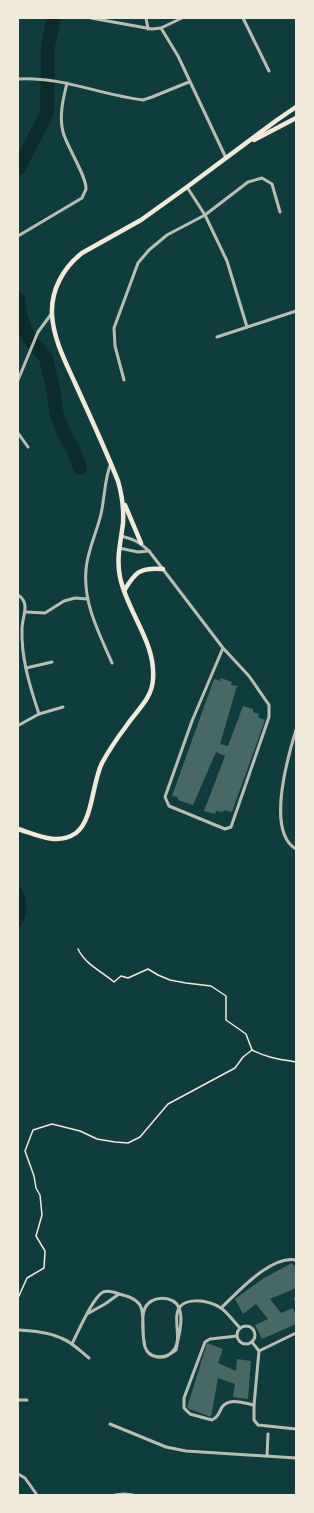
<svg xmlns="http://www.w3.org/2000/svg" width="314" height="1513" font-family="Cabin,sans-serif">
	<rect width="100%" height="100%" fill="#0f3d3e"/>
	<path fill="#0a2a2b" d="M18 884C29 898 30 914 18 929Z"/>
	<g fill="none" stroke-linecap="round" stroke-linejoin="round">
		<g stroke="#0a2a2b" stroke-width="14">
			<path d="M18 169 47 113 48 45 54 18"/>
			<path d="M18 299 20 315 28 337 46 358 54 393 56 412 64 433 73 449 80 468"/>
		</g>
	</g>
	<g fill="#486865">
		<path d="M221 678 232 682 231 685 237 686 220 744 228 746 243 706 253 709V712L259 714 258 717 265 720 232 812 224 810 223 812 216 811 215 814 204 811 225 756 216 752 193 805 178 800V797L172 796 214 679 220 681Z"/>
		<path d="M292 1263 296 1268V1288L270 1299 281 1313 293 1308 296 1315V1324L262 1339 255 1325 268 1319 256 1304 243 1314 235 1299 264 1278Z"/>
		<path d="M207 1343 223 1349 218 1363 236 1371 237 1359 251 1361 248 1399 233 1397 235 1384 218 1378 211 1417 187 1408Z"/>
	</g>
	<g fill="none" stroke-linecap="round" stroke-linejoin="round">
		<g stroke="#f1e9da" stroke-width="1.5">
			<path d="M78 949C85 964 101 971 114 982L121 976 128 978 148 969 158 975 170 980 186 983 211 986 226 996V1020L246 1034 252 1050"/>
			<path d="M18 1298 27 1278 44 1268 45 1251 36 1236 42 1215 40 1195 36 1188 34 1176 25 1151 33 1130 52 1124 80 1131 97 1139 115 1142 128 1143 140 1137 168 1104 235 1068 243 1057 252 1050C268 1058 279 1059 296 1062"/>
		</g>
		<g stroke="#b8beb3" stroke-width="3">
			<path d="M91 18 152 29 161 28 182 18"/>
			<path d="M146 18 148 29"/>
			<path d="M243 18 269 71"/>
			<path d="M161 28 178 56 226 158"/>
			<path d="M18 79C60 76 101 95 143 100L152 97 189 82"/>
			<path d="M187 187 205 215 227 261 247 327"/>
			<path d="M18 236 82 198C83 195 85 192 86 189 87 177 67 147 63 132 59 116 63 99 67 83"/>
			<path d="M217 337 296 311"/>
			<path d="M18 380 38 332 52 313"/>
			<path d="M124 380 115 346 114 328 138 263 149 250 167 235 205 215 248 182 262 178 272 184 280 212"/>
			<path d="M18 433 28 447"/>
			<path d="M111 463C104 480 105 497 101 514 97 532 87 551 86 570 83 603 99 633 112 663"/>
			<path d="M121 536C133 539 140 542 149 551L223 648 249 676 269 705V717L231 827 225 829 169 806 165 797 192 721 223 648"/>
			<path d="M119 548 138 552 149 551"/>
			<path d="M18 595C31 603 22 617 22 629 21 658 30 687 39 714"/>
			<path d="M26 612 45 613 64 601 75 598 87 599"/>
			<path d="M26 668 52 662"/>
			<path d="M19 725 39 714 63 707"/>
			<path d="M296 730C288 756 266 832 296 849"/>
			<path d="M119 1294C127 1296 135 1298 140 1305 148 1318 135 1355 157 1357 166 1358 169 1355 176 1350 178 1338 184 1320 179 1308 174 1295 151 1295 145 1308 141 1316 143 1338 145 1347 149 1359 165 1359 172 1352 182 1343 175 1326 177 1314 180 1295 210 1300 221 1308 228 1313 234 1322 240 1328"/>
			<path d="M296 1298V1299"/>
			<path d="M221 1308C238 1292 271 1255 296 1260"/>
			<circle cx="246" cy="1335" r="9"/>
			<path d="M18 1330C32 1331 48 1332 61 1338 72 1342 80 1351 89 1358"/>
			<path d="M237 1336 210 1339 205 1342 184 1398V1408L190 1414 212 1420C218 1417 219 1413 222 1407 230 1397 243 1403 254 1405"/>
			<path d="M252 1342 259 1351 254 1405V1420L258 1425 296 1429"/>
			<path d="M72 1344C78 1332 93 1297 103 1292 108 1290 114 1292 119 1294L105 1304 87 1314"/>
			<path d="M259 1351 296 1333"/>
			<path d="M18 1400H27"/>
			<path d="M110 1424 166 1447 186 1451 296 1458"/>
			<path d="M267 1456 268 1434"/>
			<path d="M18 1474 25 1478 37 1495"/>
			<path d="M115 1495 124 1494 133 1495"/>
		</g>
		<g stroke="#f1e9da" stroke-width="4.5">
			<path d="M254 140 296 118"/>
			<path d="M125 505 141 543"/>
			<path d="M124 591C135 572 140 567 163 569"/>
			<path d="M18 829C37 835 57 846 76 833 93 820 92 783 102 763 109 750 118 737 127 725 137 710 152 699 153 679 156 642 127 612 120 577 116 558 121 541 123 523 124 508 122 495 118 481 105 448 90 416 75 383 65 361 53 338 52 314 51 290 63 268 82 253L141 220 187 187 277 120 296 107"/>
		</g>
	</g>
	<rect width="314" height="1513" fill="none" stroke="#f1e9da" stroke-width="38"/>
</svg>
